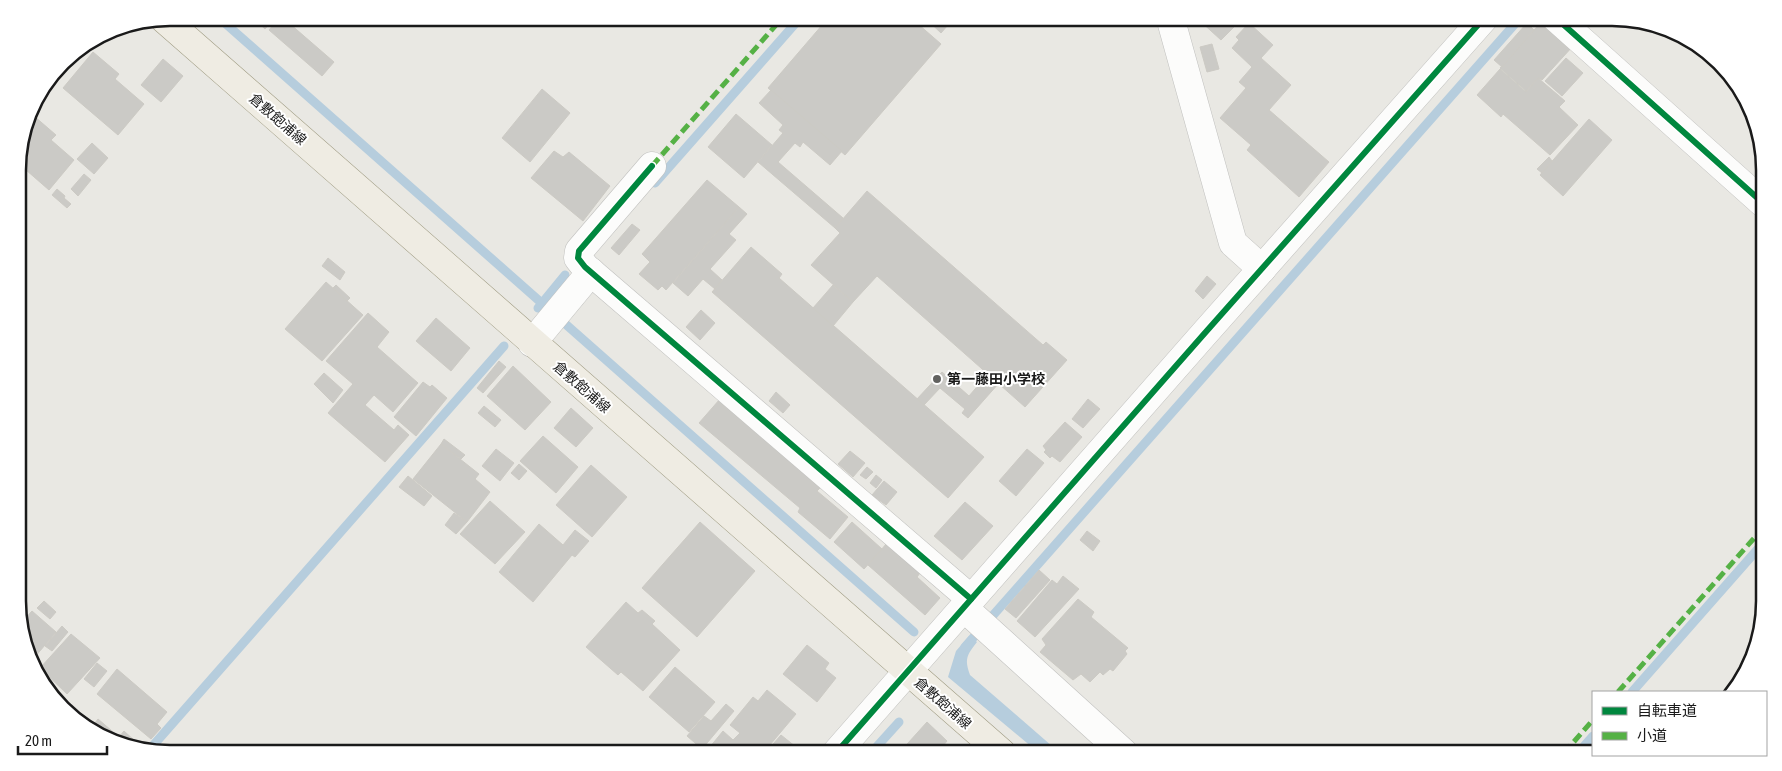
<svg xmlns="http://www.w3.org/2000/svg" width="1782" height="771" font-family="'Asap Condensed','Noto Sans JP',sans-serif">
	<rect width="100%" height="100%" fill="#e9e8e3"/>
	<path fill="#b6cddd" d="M969 636 977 642C967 655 964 659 970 675L1060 753H1039L948 677 956 651Z"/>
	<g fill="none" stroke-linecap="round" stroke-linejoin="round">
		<g stroke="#b6cddd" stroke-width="9">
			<path d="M218 17 914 632"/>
			<path d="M655 183 801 17"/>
			<path d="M538 308 565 275"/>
			<path d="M965 647 1521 17"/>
			<path d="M1632 692 1764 542"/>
			<path d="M150 749 504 346"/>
			<path d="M871 753 899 722"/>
			<path d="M1578 753 1593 736"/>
		</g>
	</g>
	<g fill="#cbcac6" stroke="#cccac4">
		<path d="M252 17H264L270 23 265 29Z"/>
		<path d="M280 17H282L334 62 322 76 269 30Z"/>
		<path d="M829 17H910L941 44 845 155 768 88Z"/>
		<path d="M924 17H955L941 33Z"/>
		<path d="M1201 17H1229L1237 24 1221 40 1199 20Z"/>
		<path d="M1543 20 1573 46 1542 80 1538 78 1526 91 1500 68Z"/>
		<path d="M1249 23 1273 45 1261 58 1291 85 1269 110 1329 162 1299 197 1247 150 1251 145 1220 118 1246 88 1239 82 1252 67 1232 48 1239 40 1236 37Z"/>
		<path d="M1527 23 1534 30 1502 67 1494 60Z"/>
		<path d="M1212 44 1219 69 1207 72 1200 47Z"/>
		<path d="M93 52 119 74 115 79 144 104 118 135 63 88Z"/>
		<path d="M1566 58 1583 73 1562 96 1545 81Z"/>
		<path d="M163 59 183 76 161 102 141 85Z"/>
		<path d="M1500 69 1526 92 1538 78 1565 101 1559 107 1578 125 1550 155 1503 114 1501 117 1477 95Z"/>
		<path d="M542 89 570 113 530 162 502 138Z"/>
		<path d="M771 90 842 151 830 165 803 142 800 147 795 143 778 162 843 218 835 228 758 162 783 133 779 130 783 125 759 103Z"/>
		<path d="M736 114 772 145 744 178 708 147Z"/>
		<path d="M34 116 56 135 51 140 74 160 49 190 18 163 28 123Z"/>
		<path d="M1589 119 1612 140 1563 196 1540 175Z"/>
		<path d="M92 143 108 158 94 174 77 159Z"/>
		<path d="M554 151 563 157 569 152 610 186 583 221 531 178Z"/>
		<path d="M1549 157 1552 161 1542 173 1537 169Z"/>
		<path d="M84 174 91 180 78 196 71 189Z"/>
		<path d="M707 180 739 207 666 290 662 286 658 290 639 274 650 262 642 254Z"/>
		<path d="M57 189 65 196 64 198 71 204 67 208 52 195Z"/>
		<path d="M867 191 1043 345 1046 342 1067 360 1025 407 877 276 853 302 811 265 840 233 835 228Z"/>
		<path d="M739 207 747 214 729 234 736 240 710 269 722 280 715 289 703 279 688 296 673 283Z"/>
		<path d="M632 224 640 230 619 255 611 248Z"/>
		<path d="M751 247 782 274 779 278 984 457 948 498 712 292Z"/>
		<path d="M328 258 345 272 340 280 322 266Z"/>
		<path d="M1207 276 1216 284 1203 299 1195 291Z"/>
		<path d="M326 282 363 315 322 361 285 329Z"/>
		<path d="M336 285 350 298 347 301 333 288Z"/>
		<path d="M833 285 853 302 833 326 813 308Z"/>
		<path d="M701 310 715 323 700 340 686 327Z"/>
		<path d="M368 313 389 332 377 347 418 383 393 412 374 395 365 405 394 430 398 425 409 435 385 462 328 413 353 384 326 361Z"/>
		<path d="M436 318 470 348 451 371 416 341Z"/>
		<path d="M499 361 506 367 483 393 477 388Z"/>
		<path d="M513 366 551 402 525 430 487 396Z"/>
		<path d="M942 372 969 396 988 374 999 383 968 418 962 413 965 409 940 388 924 405 917 399Z"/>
		<path d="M324 373 343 390 333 403 314 384Z"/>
		<path d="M423 382 430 387 432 385 447 398 416 436 394 417Z"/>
		<path d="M776 392 790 405 783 413 769 401Z"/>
		<path d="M720 399 823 485 817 491 848 517 830 539 798 512 800 508 699 423Z"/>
		<path d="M1088 399 1100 409 1083 428 1072 419Z"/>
		<path d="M484 406 501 420 495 427 478 413Z"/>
		<path d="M571 408 593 428 576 447 554 428Z"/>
		<path d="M1065 422 1082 437 1060 462 1052 456 1050 458 1044 452 1046 450 1043 446Z"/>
		<path d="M543 436 578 467 556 493 520 461Z"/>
		<path d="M444 439 465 455 461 459 441 444Z"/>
		<path d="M441 444 479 474 475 479 490 492 467 522 413 479Z"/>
		<path d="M496 449 514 463 500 481 482 466Z"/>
		<path d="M1027 449 1044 463 1016 496 999 481Z"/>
		<path d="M850 451 865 463 853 477 838 464Z"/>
		<path d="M519 464 527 471 519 480 511 473Z"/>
		<path d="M591 465 627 497 592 537 556 505Z"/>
		<path d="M867 467 873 472 866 479 860 475Z"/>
		<path d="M876 475 882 480 876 488 870 483Z"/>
		<path d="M408 476 432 496 424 506 399 487Z"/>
		<path d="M884 481 897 492 886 505 872 495Z"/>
		<path d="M490 501 525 532 495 564 460 534Z"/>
		<path d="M965 502 993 526 962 560 934 536Z"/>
		<path d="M454 513 467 522 456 534 445 525Z"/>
		<path d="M700 522 755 571 697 637 642 588Z"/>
		<path d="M852 522 882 549 864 569 834 542Z"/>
		<path d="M539 524 563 545 575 530 589 541 575 557 572 555 533 602 499 572Z"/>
		<path d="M1087 531 1100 541 1093 551 1080 540Z"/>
		<path d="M887 543 920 573 917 577 940 598 925 615 868 565Z"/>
		<path d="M1039 570 1050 580 1016 618 1005 609Z"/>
		<path d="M1063 576 1079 589 1035 637 1017 621 1052 580 1057 584Z"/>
		<path d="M1078 599 1094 612 1091 617 1128 648 1125 651 1127 654 1113 671 1110 669 1103 675 1100 672 1090 682 1081 674 1073 680 1040 652 1046 645 1042 639Z"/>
		<path d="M44 601 56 612 50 619 37 608Z"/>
		<path d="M626 602 638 613 642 610 655 621 652 624 680 650 643 691 621 672 618 675 586 647Z"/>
		<path d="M32 611 56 632 34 658 20 624Z"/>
		<path d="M62 626 68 632 52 651 45 646Z"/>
		<path d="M71 634 100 658 67 694 40 668Z"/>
		<path d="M807 645 829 663 825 669 836 678 817 702 783 674Z"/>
		<path d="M97 663 107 671 94 687 84 679Z"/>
		<path d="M675 667 715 702 689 732 649 697Z"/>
		<path d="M117 669 167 712 157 724 161 728 151 739 97 694Z"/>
		<path d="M767 690 796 714 764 752 753 743 747 751 750 753H705L723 731 733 740 740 733 730 725 753 697 758 701Z"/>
		<path d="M726 704 734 711 702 749 687 736 704 716 711 721Z"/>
		<path d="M98 719 119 737 124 731 136 742 132 746 112 742 92 727Z"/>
		<path d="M927 722 947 741 937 753H899Z"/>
		<path d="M781 735 796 747 791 753H765Z"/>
	</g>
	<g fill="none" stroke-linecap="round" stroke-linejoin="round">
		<g stroke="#c1c1bf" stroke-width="29">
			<g id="minor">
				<path d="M1170 17 1233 243 1262 269"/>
				<path d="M1555 17 1763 203"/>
				<path d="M652 166 579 251 578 258 585 267 971 599"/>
				<path d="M532 343 591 272"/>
				<path d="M964 608 1124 753"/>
				<path d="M836 753 1204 334 1485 17"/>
			</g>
		</g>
		<g stroke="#9e9a81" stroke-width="29">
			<path id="major" d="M164 19 1002 753"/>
		</g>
		<use href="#minor" stroke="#fcfcfb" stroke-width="28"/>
		<use href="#major" stroke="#efece3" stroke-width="28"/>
		<g stroke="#55b145" stroke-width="5" stroke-dasharray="10 5" stroke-linecap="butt">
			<path d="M652 166 783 17"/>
			<path d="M1618 692 1764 527"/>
			<path d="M1564 753 1593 720"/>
		</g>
		<g stroke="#fff" stroke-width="9">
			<g id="cycleway">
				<path d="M1555 17 1763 203"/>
				<path d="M652 166 579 251 578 258 585 267 971 599"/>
				<path d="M836 753 1204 334 1485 17"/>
			</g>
		</g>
		<use href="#cycleway" stroke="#00873e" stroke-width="6"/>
	</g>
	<circle fill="#626260" stroke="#fff" stroke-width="2" cx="937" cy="379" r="5"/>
	<g text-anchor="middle" stroke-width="4" stroke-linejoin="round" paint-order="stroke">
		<g font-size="14" fill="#1a1a1a" stroke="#fff">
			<text transform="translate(278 119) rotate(41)" y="5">倉敷飽浦線</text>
			<text transform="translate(582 387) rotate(41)" y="5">倉敷飽浦線</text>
			<text transform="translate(943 703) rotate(41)" y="5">倉敷飽浦線</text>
		</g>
		<g font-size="14" font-weight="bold" fill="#1a1a1a" stroke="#fff" text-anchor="start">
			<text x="947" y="384">第一藤田小学校</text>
		</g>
	</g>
	<path d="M0 0H1782V771H0ZM170 26H1612A144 144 0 0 1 1756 170V601A144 144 0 0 1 1612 745H170A144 144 0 0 1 26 601V170A144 144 0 0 1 170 26Z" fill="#fff" fill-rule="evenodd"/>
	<path fill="none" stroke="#1a1a1a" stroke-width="2.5" d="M170 26H1612A144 144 0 0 1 1756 170V601A144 144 0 0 1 1612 745H170A144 144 0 0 1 26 601V170A144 144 0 0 1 170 26Z"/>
	<rect x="1592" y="691" width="175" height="65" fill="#ffffff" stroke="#a3a3a3"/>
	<rect x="1602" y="707" width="25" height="8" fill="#00873e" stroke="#a3a3a3"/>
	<text x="1637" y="716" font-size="15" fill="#1a1a1a">自転車道</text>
	<rect x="1602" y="732" width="25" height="8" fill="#55b145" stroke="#a3a3a3"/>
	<text x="1637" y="741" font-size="15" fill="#1a1a1a">小道</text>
	<path d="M18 746v8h89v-8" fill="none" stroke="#1a1a1a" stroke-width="2.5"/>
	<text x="25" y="746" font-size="15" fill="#1a1a1a" stroke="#ffffff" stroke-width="4" paint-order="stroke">20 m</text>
</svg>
